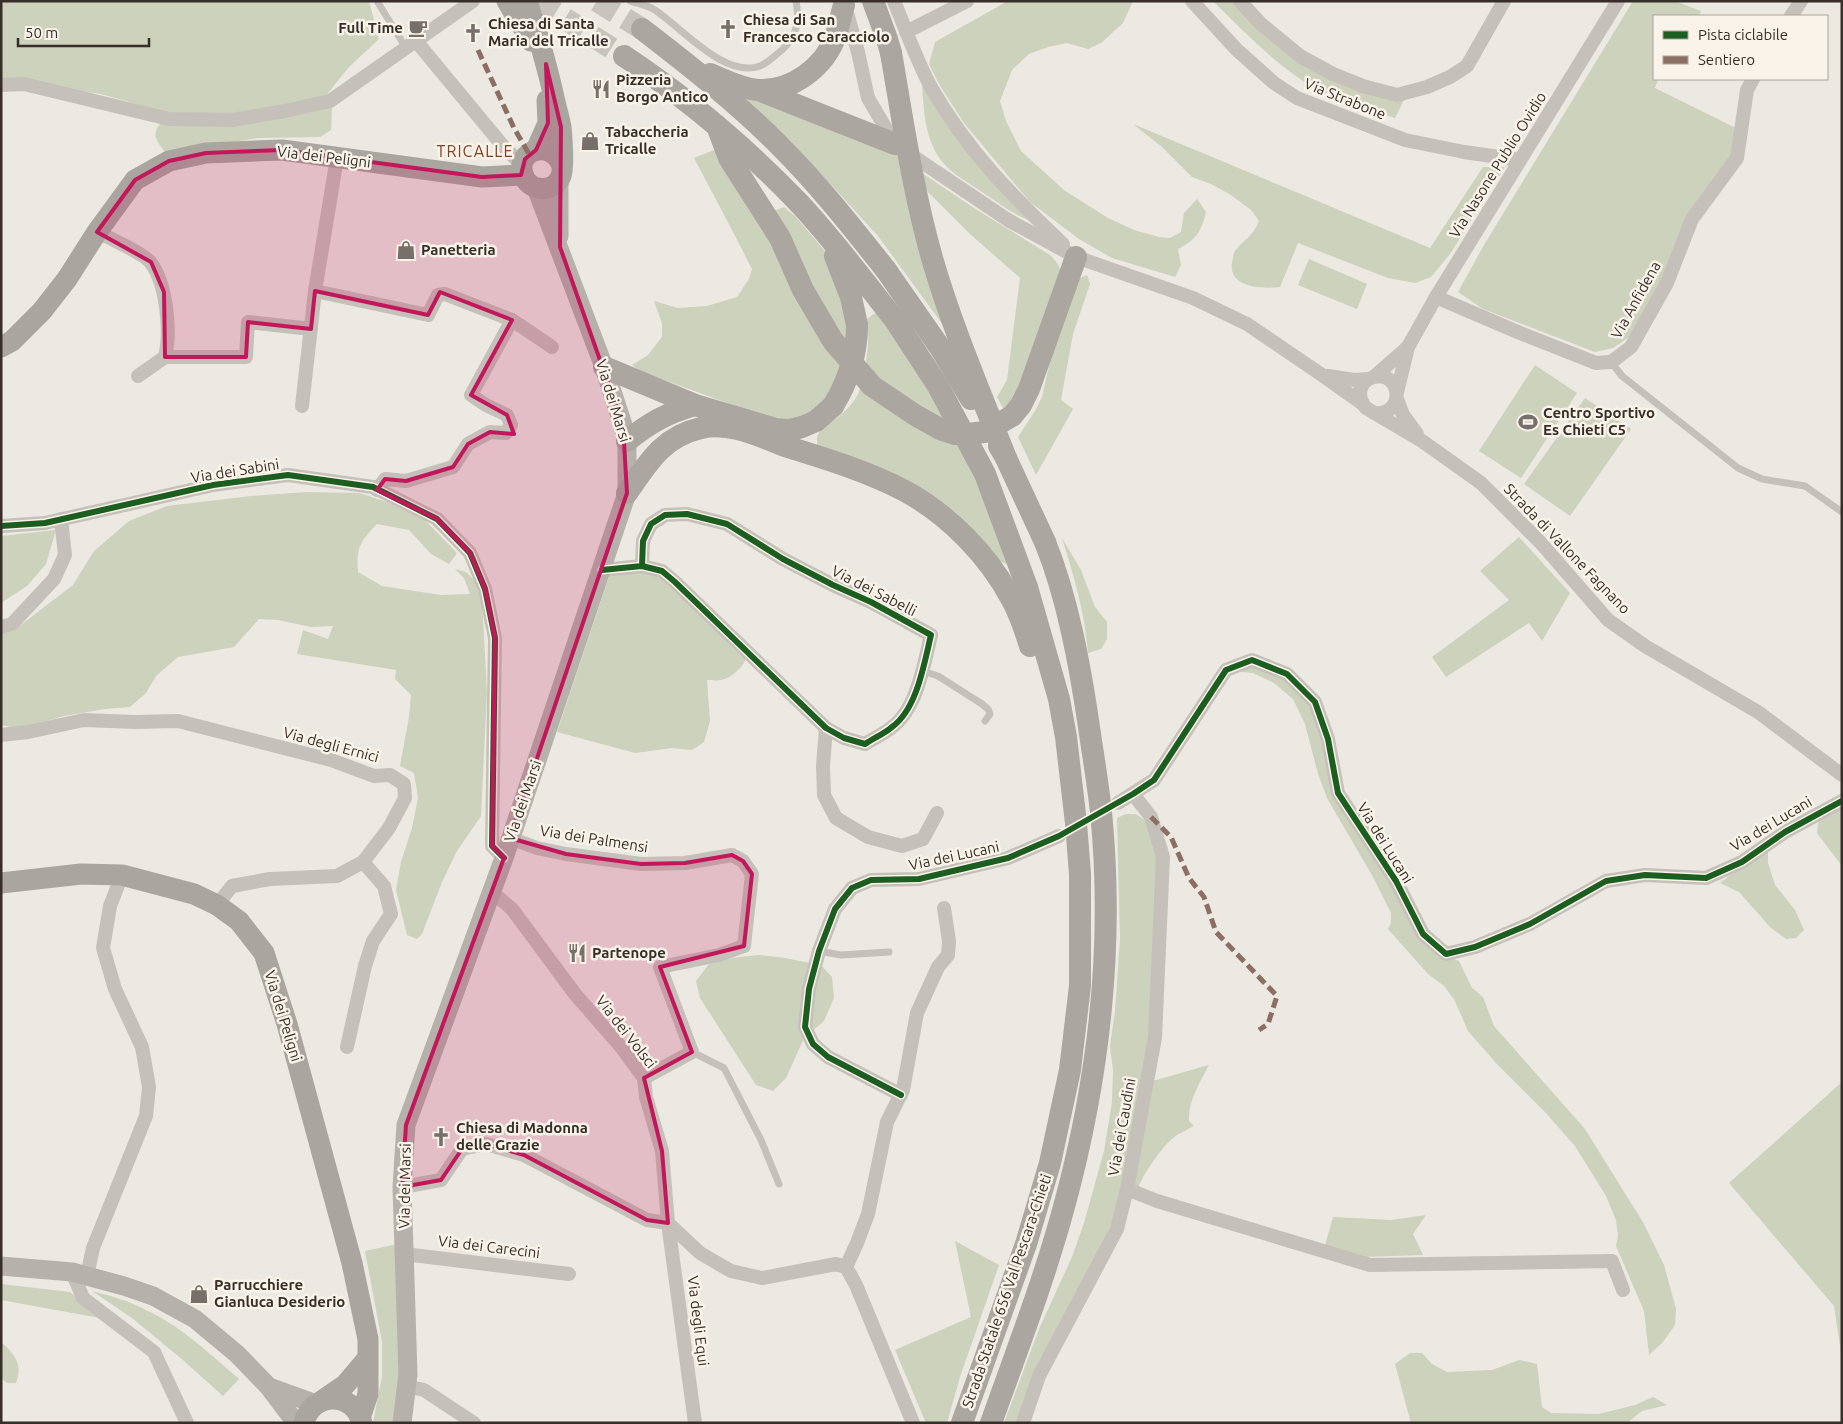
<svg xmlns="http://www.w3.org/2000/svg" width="1843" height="1424" font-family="Ubuntu,sans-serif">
	<rect width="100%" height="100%" fill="#ece8e2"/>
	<g fill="#ccd2bc">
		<path d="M1 1H369L379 39 349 67 328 93 332 109 331 130 320 137 257 138 166 153C149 133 155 131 168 113L101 94 1 80Z"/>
		<path d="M1008 1H1133L1123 23 1101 43 1088 49 1067 43 1048 47 1029 54 1012 70 1000 101 1006 121 1021 151 1064 190 1108 218 1134 230 1159 237 1170 238 1181 232 1184 213 1197 199 1206 212C1201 232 1197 239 1178 249L1181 265 1175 277 1112 258 1079 239 1030 202 964 123 939 84 929 64 935 42Z"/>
		<path d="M1213 1H1236L1279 42 1404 100 1395 118C1369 110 1339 103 1315 89 1276 65 1245 33 1213 1Z"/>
		<path d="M1633 1H1675L1701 11 1699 16H1654V79H1658L1655 88 1738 129 1734 154 1638 331 1613 348 1595 352 1483 309 1458 292 1484 245Z"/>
		<path d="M922 84 995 184 1028 220C1011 213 997 202 982 192 971 184 957 177 947 167 925 145 924 113 922 84Z"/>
		<path d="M752 98 903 154 943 325 878 236 792 142 753 111 746 101Z"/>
		<path d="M1133 124 1430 248 1483 167H1505L1450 254 1431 277 1415 283 1388 278 1298 243 1280 287C1263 289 1228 288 1232 263 1233 259 1233 254 1235 251 1244 239 1252 238 1259 221L1251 210 1231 195 1211 184 1192 177 1162 147Z"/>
		<path d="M719 148 848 361 826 408 797 420 772 417 738 407 640 371 632 365 648 355 662 337V323L654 301 678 308 707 306 737 297 749 279 752 269 731 228 694 158Z"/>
		<path d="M919 171 974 208 1050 255C1058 263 1061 267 1061 278L1007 415 997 397 1007 380 1020 278 970 234 922 186Z"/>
		<path d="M784 207 795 216 825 251 851 307 849 355 771 215 776 210Z"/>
		<path d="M1309 259 1367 284 1357 309 1298 285Z"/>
		<path d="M1087 275 1090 284 1073 334 1061 400 1073 409 1036 475 1018 437 1035 411 1042 397 1060 318 1078 279Z"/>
		<path d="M878 311 948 421 944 424 865 370 868 345 867 319Z"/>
		<path d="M1535 365 1577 393 1521 478 1479 451Z"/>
		<path d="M862 378 956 439 986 503 1007 564 999 561 817 445V437L821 428C834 422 852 407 858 394 860 390 861 383 862 378Z"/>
		<path d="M1585 398 1631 429 1570 516 1524 484Z"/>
		<path d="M307 492 359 493 387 502 423 518 457 553 449 564 431 554 409 530 377 524C360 542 356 547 358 572L382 586 441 595 470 594 464 578 455 569 466 572 476 581 482 600 487 692 481 816 457 851 442 882 422 934 417 939 407 935 396 890 401 862 412 828 418 798 414 773 400 766 409 717 411 695 395 679 396 670 297 654 303 630 328 639 333 626 311 627 278 620 259 619 234 647 178 657 156 676 146 693 130 707 105 709 64 716 20 729 1 725V634L13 631 73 585 94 551 129 521 167 506 251 496Z"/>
		<path d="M56 530 46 564 27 586 1 603V536Z"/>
		<path d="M1519 537 1570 593 1542 641 1529 623 1446 677 1432 657 1509 600 1480 571Z"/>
		<path d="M1062 538 1081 570 1095 607 1107 622V639L1101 649 1088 653C1085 613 1074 576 1062 538Z"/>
		<path d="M644 569 664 578 746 658C743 668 731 678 721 680 717 681 711 680 707 680L710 721 704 742 692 750 672 748 635 753 557 732 610 574Z"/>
		<path d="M1250 666 1288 681 1307 700 1320 729 1336 793 1438 952 1459 961 1472 988 1483 997 1494 1026 1585 1129 1644 1224 1664 1265 1676 1309 1675 1325 1663 1342 1649 1355 1644 1311 1616 1246 1618 1236 1616 1220 1606 1196 1575 1146 1545 1112 1496 1063 1468 1031 1454 999 1444 986 1428 974 1388 929 1391 923V913L1373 877 1327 798 1318 774 1305 724 1293 699 1274 683 1253 673 1235 671Z"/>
		<path d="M1842 803V866L1817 833 1819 815Z"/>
		<path d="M1126 814H1136L1146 821 1154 839 1158 873 1152 1020 1119 1208 1019 1423H1004L1039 1329 1072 1257 1084 1223 1104 1151 1112 1102 1113 1070 1110 1046 1115 1011 1120 939 1117 818Z"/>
		<path d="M1768 846V863L1775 885 1795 910 1804 930 1796 938 1786 939 1770 927 1739 892 1720 883Z"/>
		<path d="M758 955 779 957 821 965 832 977 834 998 824 1021 804 1038 786 1078 773 1091 756 1085 700 998 696 981 709 964 732 958Z"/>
		<path d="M1209 1065C1200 1082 1188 1101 1189 1121L1194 1126C1187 1130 1179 1133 1173 1138 1161 1148 1144 1173 1138 1188L1131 1185 1149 1082Z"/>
		<path d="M1842 1082V1359L1834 1306 1729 1183Z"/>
		<path d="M1426 1215 1413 1234 1423 1255 1363 1257 1325 1245 1333 1217 1392 1220Z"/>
		<path d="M955 1241 999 1265 960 1377 947 1423H926L895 1350 971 1317Z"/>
		<path d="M397 1244 402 1340 396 1423H373L382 1376V1342L365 1251Z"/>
		<path d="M1 1284 70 1292 100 1318 1 1300Z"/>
		<path d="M92 1291C111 1296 129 1301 146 1310 181 1326 210 1354 239 1379L223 1396 183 1360 132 1318Z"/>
		<path d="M1 1342C15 1354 23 1365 16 1383H7L1 1378Z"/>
		<path d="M1410 1353H1422L1432 1364 1447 1372 1492 1370 1519 1360 1537 1364 1542 1407 1551 1413 1599 1414 1635 1405 1653 1397 1667 1405 1642 1411 1627 1423H1411L1395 1364Z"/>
	</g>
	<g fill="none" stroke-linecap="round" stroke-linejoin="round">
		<g stroke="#c8c3bd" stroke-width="22" stroke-dasharray="22 11" stroke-linecap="butt">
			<path d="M537 1 624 56"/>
			<path d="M597 1 642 29"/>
		</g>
		<g stroke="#c6c0ba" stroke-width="7">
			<path d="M377 1 406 48"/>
			<path d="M630 1C638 4 648 5 655 10 682 28 725 79 760 66 768 63 775 55 782 50 797 36 800 21 796 1"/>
			<path d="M1611 362 1622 376 1738 468 1762 479 1805 486 1842 512"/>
			<path d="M923 671 938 676 982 704 988 709 990 714 985 721"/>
			<path d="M819 951 841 955 889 952"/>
			<path d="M692 1052 724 1068 761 1140 779 1184"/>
		</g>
		<g stroke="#c6c0ba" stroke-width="14">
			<path d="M894 1C906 30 917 62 932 89 967 150 1012 196 1063 244"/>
			<path d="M1192 1 1237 50 1274 83 1297 98 1405 140 1464 152 1520 160"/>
			<path d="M1240 1 1260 23 1300 56 1333 74 1363 86 1397 95 1427 87 1450 77 1467 66 1504 1"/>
			<path d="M845 6 858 52 868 98 895 144 1008 220 1076 257 1193 298 1247 324 1322 375 1363 404"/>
			<path d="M1791 16 1801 1"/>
			<path d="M906 32 967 1"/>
			<path d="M416 41 503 146 522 165"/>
			<path d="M1 85 24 84 169 119 232 120 285 111 330 101 473 1"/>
			<path d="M337 158 315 291 428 315 438 295 445 294 512 320 471 395 486 405 507 415 511 425 506 433 490 432 468 444 453 467 406 481 385 479 377 490"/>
			<path d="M97 232C108 237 146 255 151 263 167 285 171 332 165 357H246L248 322 311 329"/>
			<path d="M1436 297 1520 333 1596 363 1611 362 1618 357 1631 347 1667 283 1692 219 1737 158 1747 90 1753 79"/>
			<path d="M512 320 552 347"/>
			<path d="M138 376 165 357"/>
			<path d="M1328 376 1354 380 1369 379"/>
			<path d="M1375 376 1408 347"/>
			<path d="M1397 392 1408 347 1436 297 1618 1"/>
			<path d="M1397 399 1403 415 1417 434"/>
			<path d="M302 406 315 291"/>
			<path d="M1374 413C1407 416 1401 370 1374 377 1369 378 1364 382 1362 386 1358 394 1361 402 1366 408L1422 441 1481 483 1540 542 1608 620 1645 646 1758 712 1842 775"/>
			<path d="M1 526 45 523 213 485 288 475 373 487 437 519 470 553 485 589 495 638 492 846 504 858"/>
			<path d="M602 570 642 566 643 541 651 524 665 515 687 514 727 524 783 559 833 585 871 602 931 635C924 664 917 709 892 727 884 734 874 738 865 744L844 738 826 728 675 582 662 571 642 566"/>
			<path d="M1 627 12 624 54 579 65 555 61 519"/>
			<path d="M826 728 823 766 824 795 836 818 868 837 902 846 923 839 937 813"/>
			<path d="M1 735 28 732 84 720 134 722 178 721 331 760 374 776 390 775 404 784 405 798 389 828 363 862 337 876 270 879 232 886 217 905"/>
			<path d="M1118 803 1154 780 1226 670 1252 660 1287 674 1315 702 1328 739 1338 793 1396 881 1423 934 1446 954 1475 947 1530 924 1606 881 1645 875 1706 878 1742 862 1785 832 1842 801"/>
			<path d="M510 838 537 848 566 854 641 864 685 863 732 855 743 861 752 874 744 946 719 955 660 967 692 1052 644 1078"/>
			<path d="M492 892 512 909 575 994 622 1048 644 1078 646 1097 662 1151 668 1223 695 1423"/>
			<path d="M347 1047 365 966 373 941 391 914 384 886 363 862"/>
			<path d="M901 1095 828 1057 813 1044 805 1027 809 989 819 951 835 909 852 888 871 880 919 879 1008 858 1059 836"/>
			<path d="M402 1187 441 1180 462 1149 486 1144 524 1155 647 1220 668 1223"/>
			<path d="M1127 1189 1157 1201 1370 1265 1612 1261 1623 1290"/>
			<path d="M668 1223 700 1253 731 1271 762 1278 836 1264 846 1267"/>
			<path d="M404 1254 569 1274"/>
			<path d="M846 1267 857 1243 868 1214 887 1122 903 1090 917 1013 938 967 948 955 949 941 944 908"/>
			<path d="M846 1267 856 1285 913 1423"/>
			<path d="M72 1272 83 1298 154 1352 187 1423"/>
			<path d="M87 1276 93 1248 146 1116 149 1087 142 1047 115 989 103 948 110 906 122 875"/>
			<path d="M406 1386 424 1390 474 1423"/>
			<path d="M1023 1423 1039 1376 1117 1229 1127 1189 1155 1038 1163 857 1151 817 1133 794"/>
		</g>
		<g stroke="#b6b1ab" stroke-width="19">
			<path d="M559 179V236"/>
			<path d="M1 1266 72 1272 124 1286 153 1296 195 1319 237 1354 269 1387 296 1423"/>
			<path d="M269 1387 316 1404"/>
			<path d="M402 1423 408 1374 402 1187 406 1125 504 858 627 493V441L623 425 604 367 536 188"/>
		</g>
		<g stroke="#aba59f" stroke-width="21">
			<path d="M507 1 531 41"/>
			<path d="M527 1C537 32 546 62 553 93 555 104 559 116 561 127 562 138 564 167 561 176 554 194 528 192 523 174 515 150 552 138 562 166"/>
			<path d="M536 150 548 123 547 100"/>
			<path d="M1 347 12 341 42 311 67 279 97 232 135 180 169 161 206 153 282 150 482 177 523 175"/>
			<path d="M1 883 81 874 122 875 194 894 217 905 239 921 264 953 287 1024 352 1263 368 1339V1394L360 1418"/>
			<path d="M323 1400 345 1385 367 1359"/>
			<path d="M304 1423C312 1391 354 1391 362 1423"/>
		</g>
		<g stroke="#aba6a0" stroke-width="22">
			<path d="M873 1 887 39 891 53"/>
			<path d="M642 29C690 66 737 103 779 145 818 184 852 227 886 270"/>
			<path d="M624 56C687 98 745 147 798 202 833 239 863 280 895 320"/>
			<path d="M710 74C725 80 740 88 757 90 792 92 825 67 836 35 839 25 841 15 844 5"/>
			<path d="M761 91 895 144"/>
			<path d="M717 126 729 158 780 238 803 290 833 341 872 386 915 415 940 429 955 434H968L984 432 1012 416 1021 405 1029 389 1076 257"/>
			<path d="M835 256 851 297 857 325"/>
			<path d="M604 367 695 405 776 429 790 430 802 427 816 421 833 406"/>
			<path d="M627 441C649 423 667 413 695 405"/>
			<path d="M627 493C648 463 662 437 701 428 730 421 761 437 788 447 827 459 869 472 905 491 949 515 989 556 1012 600 1020 614 1025 630 1030 646"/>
			<path d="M962 1423 1026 1244 1050 1163 1070 1070 1080 986V874L1076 823 1066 737 1059 699 1027 587 985 474"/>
			<path d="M991 1423C1017 1350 1045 1278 1065 1203 1099 1077 1114 943 1101 812 1098 784 1093 755 1089 727 1080 666 1068 599 1045 542"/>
		</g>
		<g stroke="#aba6a0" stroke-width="22">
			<path d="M891 53C903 122 913 191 932 258 952 327 980 392 1006 458"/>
			<path d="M886 270 941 349 971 399"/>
			<path d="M895 320 938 386 985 474"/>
			<path d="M833 406C849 380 857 355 857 325"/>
			<path d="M999 446 1006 458 1045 542"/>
		</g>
		<g stroke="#8d6e63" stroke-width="5" stroke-dasharray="10 5" stroke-linecap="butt">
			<path d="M478 50 514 128 529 154"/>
			<path d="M1151 817 1171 837 1189 878 1204 897 1216 932 1277 996 1268 1024 1259 1030"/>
		</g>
		<g stroke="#f9f3e9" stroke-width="9">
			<g id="cycleway">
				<path d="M1 526 45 523 213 485 288 475 373 487 437 519 470 553 485 589 495 638 492 846 504 858"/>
				<path d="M602 570 642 566 643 541 651 524 665 515 687 514 727 524 783 559 833 585 871 602 931 635C924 664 917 709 892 727 884 734 874 738 865 744L844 738 826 728 675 582 662 571 642 566"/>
				<path d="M901 1095 828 1057 813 1044 805 1027 809 989 819 951 835 909 852 888 871 880 919 879 1008 858 1059 836 1133 794 1154 780 1226 670 1252 660 1287 674 1315 702 1328 739 1338 793 1396 881 1423 934 1446 954 1475 947 1530 924 1606 881 1645 875 1706 878 1742 862 1785 832 1842 801"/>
			</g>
		</g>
		<use href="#cycleway" stroke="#1b5e20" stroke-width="6"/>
	</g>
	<path fill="#c2185b" fill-opacity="0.2" stroke="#c2185b" stroke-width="4" stroke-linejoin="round" d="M546 64 561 127 560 247 623 425 627 493 510 838 566 854 641 864 685 863 732 855 743 861 752 874 744 946 660 967 692 1052 644 1078 662 1151 668 1223 647 1220 524 1155 486 1144 462 1149 441 1180 402 1187 406 1125 504 858 492 846 495 638 485 589 470 553 437 519 377 490 385 479 406 481 453 467 468 444 490 432 514 434 507 415 471 395 512 320 440 292 428 315 315 291 311 329 248 322 246 357H165L164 292 151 262 97 232 135 180 169 161 206 153 282 150 482 177 521 175 525 159 536 150 548 123Z"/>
	<defs>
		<g id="cafe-bare" transform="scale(1.5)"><path d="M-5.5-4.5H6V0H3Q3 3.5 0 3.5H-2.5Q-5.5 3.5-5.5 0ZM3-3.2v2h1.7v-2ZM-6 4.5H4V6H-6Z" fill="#766f6a" stroke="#f9f3e9" stroke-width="2.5" paint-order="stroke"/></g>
		<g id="church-bare" transform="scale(1.5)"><path d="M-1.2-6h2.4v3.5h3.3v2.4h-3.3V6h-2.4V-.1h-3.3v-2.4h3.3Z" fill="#766f6a" stroke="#f9f3e9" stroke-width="2.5" paint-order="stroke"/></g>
		<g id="restaurant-bare" transform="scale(1.5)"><path d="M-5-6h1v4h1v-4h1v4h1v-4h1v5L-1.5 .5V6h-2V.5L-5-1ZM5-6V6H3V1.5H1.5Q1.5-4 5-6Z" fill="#766f6a" stroke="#f9f3e9" stroke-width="2.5" paint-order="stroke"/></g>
		<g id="shop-bare" transform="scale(1.5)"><path d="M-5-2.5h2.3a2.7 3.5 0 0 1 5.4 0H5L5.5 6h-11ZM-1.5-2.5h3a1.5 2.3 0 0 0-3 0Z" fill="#766f6a" stroke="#f9f3e9" stroke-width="2.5" paint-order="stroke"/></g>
		<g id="stadium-bare" transform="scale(1.5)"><path d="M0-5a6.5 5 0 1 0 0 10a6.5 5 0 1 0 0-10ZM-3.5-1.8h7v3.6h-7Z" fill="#766f6a" stroke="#f9f3e9" stroke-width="2.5" paint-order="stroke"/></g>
	</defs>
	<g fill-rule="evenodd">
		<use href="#cafe-bare" x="418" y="28"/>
		<use href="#church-bare" x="728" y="29"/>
		<use href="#church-bare" x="473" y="33"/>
		<use href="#restaurant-bare" x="601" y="89"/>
		<use href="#shop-bare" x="590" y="141"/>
		<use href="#shop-bare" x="406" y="250"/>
		<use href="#stadium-bare" x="1528" y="422"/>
		<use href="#restaurant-bare" x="577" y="953"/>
		<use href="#church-bare" x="441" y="1137"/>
		<use href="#shop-bare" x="199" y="1294"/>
	</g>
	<g text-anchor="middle" stroke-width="5" stroke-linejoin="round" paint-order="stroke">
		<g font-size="15" font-weight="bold" fill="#372e29" stroke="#f9f3e9" text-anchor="start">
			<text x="743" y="25">Chiesa di San<tspan x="743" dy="17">Francesco Caracciolo</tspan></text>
			<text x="488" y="29">Chiesa di Santa<tspan x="488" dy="17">Maria del Tricalle</tspan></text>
			<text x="403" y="33" text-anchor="end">Full Time</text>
			<text x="616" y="85">Pizzeria<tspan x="616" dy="17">Borgo Antico</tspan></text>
			<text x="605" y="137">Tabaccheria<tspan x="605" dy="17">Tricalle</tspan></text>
			<text x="421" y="255">Panetteria</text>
			<text x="1543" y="418">Centro Sportivo<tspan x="1543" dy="17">Es Chieti C5</tspan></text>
			<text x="592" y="958">Partenope</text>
			<text x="456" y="1133">Chiesa di Madonna<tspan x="456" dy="17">delle Grazie</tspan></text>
			<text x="214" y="1290">Parrucchiere<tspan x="214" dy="17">Gianluca Desiderio</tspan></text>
		</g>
		<g font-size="15" fill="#372e29" stroke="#f9f3e9">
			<text transform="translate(1345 99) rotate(22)" y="5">Via Strabone</text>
			<text transform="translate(324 157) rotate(7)" y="5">Via dei Peligni</text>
			<text transform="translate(1498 165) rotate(-58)" y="5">Via Nasone Publio Ovidio</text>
			<text transform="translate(1636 300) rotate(-61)" y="5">Via Anfidena</text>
			<text transform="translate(613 401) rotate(73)" y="5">Via dei Marsi</text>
			<text transform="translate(235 471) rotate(-9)" y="5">Via dei Sabini</text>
			<text transform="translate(1567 549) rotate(46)" y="5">Strada di Vallone Fagnano</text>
			<text transform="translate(874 591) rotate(27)" y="5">Via dei Sabelli</text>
			<text transform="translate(331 745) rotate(15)" y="5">Via degli Ernici</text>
			<text transform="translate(523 801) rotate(-71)" y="5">Via dei Marsi</text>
			<text transform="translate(1771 824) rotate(-31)" y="5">Via dei Lucani</text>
			<text transform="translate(594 839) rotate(9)" y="5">Via dei Palmensi</text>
			<text transform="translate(1385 843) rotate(58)" y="5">Via dei Lucani</text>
			<text transform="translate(954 856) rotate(-12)" y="5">Via dei Lucani</text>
			<text transform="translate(283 1016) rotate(73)" y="5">Via dei Peligni</text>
			<text transform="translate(626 1032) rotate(52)" y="5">Via dei Volsci</text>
			<text transform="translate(1122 1127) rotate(-80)" y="5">Via dei Caudini</text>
			<text transform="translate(405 1186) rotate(-89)" y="5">Via dei Marsi</text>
			<text transform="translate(489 1247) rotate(7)" y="5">Via dei Carecini</text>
			<text transform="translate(1007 1291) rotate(-71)" y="5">Strada Statale 656 Val Pescara-Chieti</text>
			<text transform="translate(698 1321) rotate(83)" y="5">Via degli Equi</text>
		</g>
		<g font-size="16" letter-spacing="1" fill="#824025" stroke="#f9f3e9">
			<text x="475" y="157">TRICALLE</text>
		</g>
	</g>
	<rect width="1843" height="1424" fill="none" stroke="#372e29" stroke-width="5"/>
	<rect x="1653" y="15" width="175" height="65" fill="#f9f3e9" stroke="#aba49c"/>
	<rect x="1663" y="31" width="25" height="8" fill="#1b5e20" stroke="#aba49c"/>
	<text x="1698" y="40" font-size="15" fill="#372e29">Pista ciclabile</text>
	<rect x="1663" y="56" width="25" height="8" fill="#8d6e63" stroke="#aba49c"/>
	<text x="1698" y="65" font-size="15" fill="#372e29">Sentiero</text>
	<path d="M18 38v8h131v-8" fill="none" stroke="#372e29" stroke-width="2.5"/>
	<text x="25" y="38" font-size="15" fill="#372e29" stroke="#f9f3e9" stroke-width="4" paint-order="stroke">50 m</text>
</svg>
